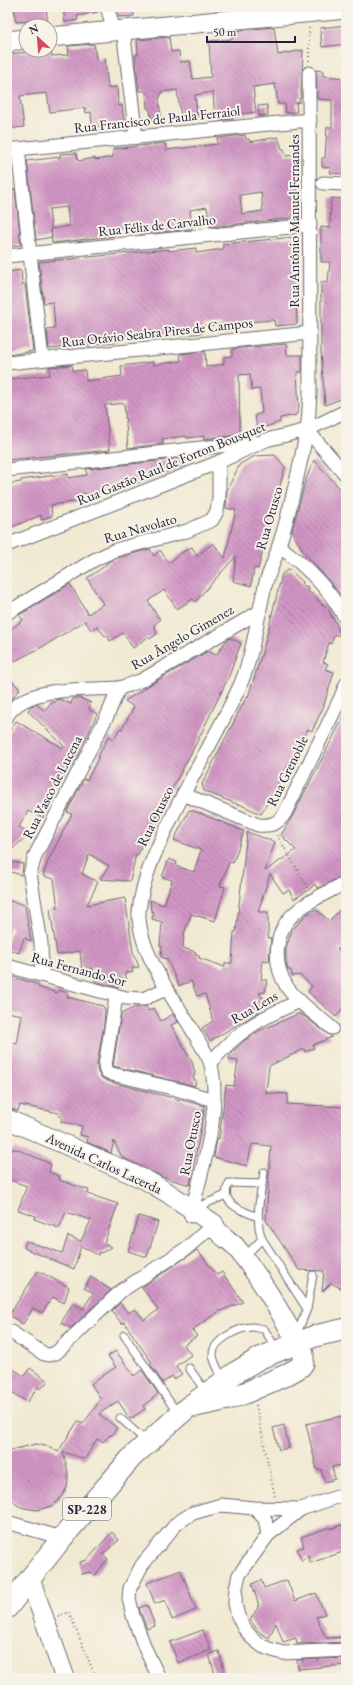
<svg xmlns="http://www.w3.org/2000/svg" width="353" height="1685" font-family="'EB Garamond',serif">
	<defs>
		<pattern id="building-back-hatch" width="6" height="6" patternUnits="userSpaceOnUse"><rect width="6" height="6" fill="#d195c4"/><path d="M-1 5l2 2M0 0l6 6M5-1l2 2" fill="none" stroke="#a979a0"/></pattern>
	</defs>
	<rect width="100%" height="100%" fill="#f7f3e8"/>
	<filter id="ink" filterUnits="userSpaceOnUse"><feTurbulence type="fractalNoise" baseFrequency=".025" numOctaves="2"/><feDisplacementMap in="SourceGraphic" scale="8" xChannelSelector="R" yChannelSelector="G"/><feConvolveMatrix kernelMatrix="1 2 1 2 8 2 1 2 1" color-interpolation-filters="sRGB"/></filter>
	<filter id="wash" filterUnits="userSpaceOnUse"><feTurbulence type="fractalNoise" baseFrequency=".012" numOctaves="4" result="noise"/><feDisplacementMap in="SourceGraphic" scale="16" xChannelSelector="R" yChannelSelector="G"/><feGaussianBlur stdDeviation="0.9" result="paint"/><feColorMatrix in="noise" values="0 0 0 0 0 0 0 0 0 0 0 0 0 0 0 0 0 1.4 0 .05"/><feComposite in="paint" operator="in"/></filter>
	<g filter="url(#wash)">
		<rect width="100%" height="100%" fill="#f1e9d2"/>
		<g id="blocks">
			<g fill="url(#building-back-hatch)" fill-rule="evenodd">
				<path d="M14 7H46L48 24 31 26 30 21 16 22Z"/>
				<path d="M63 7H98V12L77 16 78 20 65 22Z"/>
				<path d="M116 7H133L134 16 119 17Z"/>
				<path d="M346 25V44L322 47 320 28Z"/>
				<path d="M274 27 278 55 303 50 301 98H299L300 102 296 103 297 112 286 113 285 104H278L275 84 253 87 256 112 233 115V119L215 120 213 92 195 95 197 115 181 116 177 90 162 92 159 99 161 119 151 120 150 110 147 108 146 91H139L135 55H138L137 40 169 37 171 52 179 51 180 62 190 61 193 79 211 77 209 41 233 39 231 31Z"/>
				<path d="M94 44 96 59 105 58 108 88 117 87 118 106 122 105 125 128 116 129 115 124 92 127 91 112 86 113 85 108 50 112 47 93 20 96 24 127 7 129V69L8 68 7 54 51 50 52 56 69 55 68 46Z"/>
				<path d="M316 70 323 71V76L346 78V174L330 173 331 168 322 167V158H325L327 127H332V100L317 99Z"/>
				<path d="M267 105 268 115 259 116 258 106Z"/>
				<path d="M245 135 246 139H249L250 142 278 137 282 149H284L286 156 300 154V174H296L299 209 292 212V218L210 227 207 207 190 210 192 229 140 234 139 227 113 229 114 236 52 243 51 229 69 226 67 207 49 209 52 237 36 240 27 161 60 157V154L76 153 78 161 95 158V160L113 157V149L165 143 166 150 218 144 217 138ZM261 192 263 211 242 214 240 195Z"/>
				<path d="M15 189 21 245 7 247V190Z"/>
				<path d="M331 198 346 199V397L325 405 321 351V282H328L330 262H321V227L330 228Z"/>
				<path d="M295 237 296 247H294L297 324 275 326 274 320 235 323 236 330 223 331 222 324 203 326V333L153 338 152 331 133 333 115 342 49 349 47 329 55 328 53 302 44 303 39 262 169 249V251L196 248V253L223 249V244Z"/>
				<path d="M21 270 22 284H25L33 351 7 355V272Z"/>
				<path d="M286 344 287 355H302V372H297L299 409 296 415 280 418V422L257 430 255 415 262 413 260 389 252 390 250 374 239 375 240 435 204 439V436L187 438 186 436 162 439 163 444 128 448 124 403 107 405H105L110 450 8 460 7 451V379L50 375 49 367 72 365 73 371 85 370 86 381 122 376 121 366 153 362V365L181 361 180 354 205 351 206 367 224 364V357L232 356V349Z"/>
				<path d="M275 455 285 467 258 569 254 568 251 586 233 581 236 556 195 602 193 599 177 609 164 590 148 601 160 620 154 625 157 634 150 639 148 637 133 648 123 633 110 641 108 637 104 635 97 626 91 630 85 621 44 646 7 665V632L23 620 19 615 70 584 88 614 103 604 87 578 105 566 107 563 118 558 150 549 154 556 160 550 169 563 181 553 192 547 197 556 213 543 225 558 236 510 226 508 227 490 240 464 255 456Z"/>
				<path d="M184 458 186 465 107 494V491L80 494 81 501 51 505 52 516 41 520V515L7 529V484L21 482V480L49 476 68 474V478L87 475 86 469Z"/>
				<path d="M314 460 346 495V601L304 552 294 536 292 530 302 494 306 479Z"/>
				<path d="M289 569 303 582 302 585 308 587 307 591 314 595 322 605 323 604 328 609 337 625 341 637 335 634 331 644 329 643 323 662 328 664 325 669 334 672 323 708 312 731 308 729 261 814 239 804V805L204 791 202 784 247 696 248 697 263 650 282 574Z"/>
				<path d="M230 638 241 643 229 676 196 744 143 842 138 855 136 854 130 881 100 879 109 866 89 854 82 874 98 882 87 905 125 898 133 952 139 967 132 968 133 972 125 973 127 981 123 985 116 987 95 981 93 968 82 970 80 951 57 955 50 909 58 908 54 879 43 876 49 859 72 814 67 812 84 779 87 780 99 757 98 756 109 736 114 739 120 728 122 729 134 707 125 701 148 686 208 651 216 655 226 641Z"/>
				<path d="M7 676 20 689 7 704Z"/>
				<path d="M73 698H80L91 703 89 709 97 714 89 732 65 776 60 774 49 796 53 798 43 818 28 811 19 827 30 833 7 854V777L11 771 7 768V735L16 721 63 748 64 746 28 711 31 706 36 704 45 711 51 702 54 703 56 700 59 699 71 704Z"/>
				<path d="M346 712V874L318 888 315 884 310 889 294 899 289 890 283 893 270 874 258 912H268V938L271 939 269 961 263 960 261 980H267L265 992 259 993 267 1004 258 1010 259 1012 210 1041 202 1028 213 1021 205 994 197 996 191 981 179 986 167 959 161 957 162 946H160L162 922 152 919 154 912 151 911 150 900 164 905 172 880 162 877 169 859 177 862 176 866 194 872 201 850 174 840 189 810 194 811 244 831 233 863 229 862 220 886 225 887 215 921 191 914 184 934 183 948 196 952 195 954 199 955V958L225 967V963H232L234 932H236L247 832 275 842 265 871 296 850 281 835 292 817Z"/>
				<path d="M7 861 23 864 22 875 7 871Z"/>
				<path d="M7 900 25 905 31 941 24 938 19 953 7 949V943L12 928 7 926Z"/>
				<path d="M346 904V948L337 949 346 956V1004L336 1017 308 992 312 986 300 975 292 976 291 970H288L286 962V948L292 930 306 915 316 909 329 921Z"/>
				<path d="M7 975 30 982 39 985 38 987 57 993 58 990 68 993 67 997 103 1006 105 1009 104 1024 97 1065 98 1073 102 1078 110 1082 205 1106 190 1185 163 1177 122 1157 114 1141 111 1153 87 1142 88 1137 80 1135 82 1126 61 1122 62 1117 58 1116 59 1113 20 1105 18 1111 7 1108V1042L17 1044 22 1015 7 1012Z"/>
				<path d="M146 1006 148 1011 154 1008 161 1021 173 1014 178 1022 171 1025 192 1062 195 1073 193 1080H196L195 1086 113 1066 121 1014 133 1008Z"/>
				<path d="M300 1013 302 1016H304L332 1037 313 1045 314 1048 305 1052 304 1049 269 1066 266 1093 288 1094 287 1104 346 1107V1291L331 1283 322 1292 324 1271 299 1270 266 1220 271 1146 252 1144 247 1166 214 1157 217 1138 219 1139 226 1085 234 1086 238 1061 229 1060 230 1054 245 1040 259 1031Z"/>
				<path d="M7 1148 14 1150V1148L51 1164 49 1172 60 1177 59 1180 89 1190 88 1194 118 1204 104 1243 112 1247 101 1253 99 1252 98 1255 81 1246 74 1269 24 1248 26 1241 62 1253 68 1236 81 1241 91 1220 66 1212 59 1228 34 1219 36 1216 18 1210 27 1186 7 1179Z"/>
				<path d="M139 1216 158 1222 147 1257 128 1251Z"/>
				<path d="M197 1250 217 1275 222 1272 243 1302 218 1312 192 1330 197 1336 184 1345 191 1355 176 1366 182 1374 174 1379 172 1376 163 1383 150 1364 152 1363 124 1322 122 1324 112 1311 120 1303 128 1313 135 1309 144 1320 158 1310 142 1287Z"/>
				<path d="M38 1271 69 1287 64 1303 53 1297 42 1313 33 1308 23 1324 9 1315Z"/>
				<path d="M91 1277 111 1290 71 1328 61 1323 73 1303 83 1309 93 1293 84 1288Z"/>
				<path d="M116 1351 134 1376 142 1370 158 1394 143 1406 145 1409 130 1419 118 1401 99 1414 117 1428 111 1436 110 1435 103 1442 97 1439 85 1459 63 1452 68 1472V1480L67 1488 58 1501 52 1506 37 1510 24 1508 17 1505 7 1495V1451L36 1444 50 1447 58 1452 78 1421 83 1424 101 1399 91 1384 116 1367 108 1356Z"/>
				<path d="M7 1365 24 1376 30 1368 48 1381 41 1389 38 1387 27 1402 7 1389Z"/>
				<path d="M341 1416 346 1437V1464L332 1467 335 1479 325 1482 321 1469 317 1470 306 1424Z"/>
				<path d="M284 1425 289 1448 279 1450 273 1428Z"/>
				<path d="M344 1524 346 1531V1551L310 1563 308 1556 302 1561 297 1549 304 1547 301 1537 330 1527V1529Z"/>
				<path d="M112 1532 119 1540 103 1554 108 1559 94 1576 90 1572 82 1574 80 1562 87 1560Z"/>
				<path d="M181 1570 196 1610 172 1620 165 1600 155 1604 147 1583Z"/>
				<path d="M261 1580 264 1588 287 1580 295 1601 316 1593 325 1614 316 1617 326 1638 346 1637V1642L297 1644 296 1638 283 1642 276 1623 269 1638 259 1632 250 1620 259 1606 252 1584Z"/>
				<path d="M147 1605 155 1626 147 1629 139 1608Z"/>
				<path d="M203 1630 211 1650 178 1663 170 1642Z"/>
				<path d="M219 1651 222 1663 226 1678H216L209 1654Z"/>
				<path d="M346 1658V1665L298 1669 297 1660Z"/>
			</g>
		</g>
	</g>
	<g filter="url(#ink)">
		<use href="#blocks" fill-opacity="0" stroke="#6a6870" stroke-width="1"/>
		<g fill="none" stroke-linecap="round" stroke-linejoin="round">
			<g stroke="#6a6870" stroke-width="9">
				<g id="service">
					<path d="M264 1172C261 1194 254 1217 262 1239L307 1309 296 1336"/>
					<path d="M195 1208 226 1195"/>
					<path d="M258 1217C243 1211 218 1204 229 1183L262 1184"/>
					<path d="M245 1256 262 1239"/>
					<path d="M307 1309 313 1275"/>
					<path d="M124 1335 178 1414"/>
					<path d="M189 1368 206 1392"/>
					<path d="M224 1380C220 1373 213 1362 213 1354 213 1340 240 1327 252 1327 256 1327 260 1329 264 1329L277 1350"/>
					<path d="M120 1418 147 1442"/>
				</g>
			</g>
			<g stroke="#6a6870" stroke-width="15">
				<g id="minor">
					<path d="M107 7 114 30"/>
					<path d="M123 29 136 137"/>
					<path d="M18 149 42 359"/>
					<path d="M7 150 310 120"/>
					<path d="M323 183 346 184"/>
					<path d="M7 256 310 225"/>
					<path d="M7 363 310 333"/>
					<path d="M307 430 346 475"/>
					<path d="M7 470 254 442"/>
					<path d="M7 545 219 462 266 440 307 430 346 411"/>
					<path d="M279 546C306 566 331 590 346 620"/>
					<path d="M7 613 94 560 115 550 187 531 212 520 217 511 219 498V462"/>
					<path d="M7 716C26 684 86 691 118 688 126 687 134 683 142 680L259 612"/>
					<path d="M183 794 258 825C271 826 278 824 285 813L341 697 346 684"/>
					<path d="M7 966 126 998 143 999 166 989"/>
					<path d="M42 975 41 943 30 874 35 856 108 714 119 688"/>
					<path d="M116 997 105 1066 106 1071 112 1074 176 1089 214 1100"/>
					<path d="M332 1028C318 1016 298 1003 287 987 272 963 274 930 296 912 310 899 330 892 346 882"/>
					<path d="M211 1063C236 1031 263 1017 300 1001"/>
					<path d="M191 1216C201 1168 222 1115 211 1065 209 1056 201 1046 197 1038 178 1004 137 952 139 912 142 879 156 850 170 821 191 777 216 736 237 692 254 657 256 620 266 582 270 570 276 558 279 545 289 516 295 486 302 455 303 447 306 438 307 430 309 418 309 406 310 395L309 73"/>
					<path d="M11 1332 44 1354 49 1355 56 1353 121 1291 187 1248 214 1224"/>
					<path d="M254 1508 265 1519 268 1535"/>
					<path d="M301 1509 268 1535 239 1575 236 1588 235 1604 238 1616 244 1628 252 1638 262 1646 269 1649 283 1653 346 1650"/>
					<path d="M7 1522 62 1538"/>
					<path d="M159 1678 145 1648 133 1616 129 1598 130 1588 142 1565 177 1523 193 1513 221 1505 254 1508 301 1509 346 1494"/>
				</g>
			</g>
			<g stroke="#6a6870" stroke-width="21">
				<g id="secondary">
					<path d="M50 37 346 9"/>
					<path d="M7 41 26 39"/>
					<path d="M7 1119 146 1180 168 1193 214 1224C216 1233 229 1240 235 1246 259 1275 279 1310 297 1342"/>
					<path d="M30 1579 65 1678"/>
				</g>
			</g>
			<g stroke="#6a6870" stroke-width="23">
				<g id="primary">
					<path d="M196 1406 228 1399 245 1393 286 1375 300 1367 303 1363V1354L297 1342"/>
					<path d="M7 1608 62 1538 133 1456 187 1408 238 1371 260 1358 315 1336 346 1329"/>
				</g>
			</g>
			<g stroke="#6a6870" stroke-width="2" stroke-dasharray="1 3" stroke-linecap="butt">
				<path d="M309 28V61"/>
				<path d="M277 835 308 888"/>
				<path d="M256 1405 275 1497"/>
				<path d="M58 1616 69 1612 96 1678"/>
			</g>
			<use href="#service" stroke="#fff" stroke-width="7"/>
			<use href="#minor" stroke="#fff" stroke-width="13"/>
			<use href="#secondary" stroke="#fff" stroke-width="19"/>
			<use href="#primary" stroke="#fff" stroke-width="21"/>
		</g>
	</g>
	<g text-anchor="middle" stroke-width="4" stroke-linejoin="round" paint-order="stroke">
		<rect fill="#f7f3e8" stroke="#62616f" stroke-width="1" x="63" y="1498" width="48" height="22" rx="3"/>
		<g font-size="13" font-weight="bold" fill="#22223b">
			<text x="87" y="1514">SP-228</text>
		</g>
		<g font-size="14" fill="#22223b" stroke="#f7f3e8">
			<text transform="translate(157 119) rotate(-6)" y="5">Rua Francisco de Paula Ferraiol</text>
			<text transform="translate(294 221) rotate(-90)" y="5">Rua Antônio Manuel Fernandes</text>
			<text transform="translate(157 225) rotate(-6)" y="5">Rua Félix de Carvalho</text>
			<text transform="translate(157 332) rotate(-6)" y="5">Rua Otávio Seabra Pires de Campos</text>
			<text transform="translate(171 463) rotate(-22)" y="5">Rua Gastão Raul de Forton Bousquet</text>
			<text transform="translate(269 518) rotate(-74)" y="5">Rua Otusco</text>
			<text transform="translate(140 528) rotate(-16)" y="5">Rua Navolato</text>
			<text transform="translate(182 637) rotate(-30)" y="5">Rua Ângelo Gimenez</text>
			<text transform="translate(287 771) rotate(-64)" y="5">Rua Grenoble</text>
			<text transform="translate(52 787) rotate(-63)" y="5">Rua Vasco de Lucena</text>
			<text transform="translate(155 816) rotate(-64)" y="5">Rua Otusco</text>
			<text transform="translate(79 969) rotate(15)" y="5">Rua Fernando Sor</text>
			<text transform="translate(254 1007) rotate(-30)" y="5">Rua Lens</text>
			<text transform="translate(190 1143) rotate(-79)" y="5">Rua Otusco</text>
			<text transform="translate(104 1163) rotate(25)" y="5">Avenida Carlos Lacerda</text>
		</g>
	</g>
	<rect width="353" height="1685" fill="none" stroke="#f7f3e8" stroke-width="24"/>
	<g transform="translate(38 38) rotate(334)"><circle r="19" fill="#f7f3e8" stroke="#a29fa3"/>
	<path d="M0-3L7 15L0 10L-7 15Z" fill="#d1495b"/>
	<text y="-6" font-size="11" font-weight="bold" text-anchor="middle" fill="#22223b">N</text>
	</g>
	<path d="M207 36v6h88v-6" fill="none" stroke="#22223b" stroke-width="2"/>
	<text x="213" y="36" font-size="12" fill="#22223b" stroke="#f7f3e8" stroke-width="3" paint-order="stroke">50 m</text>
</svg>
